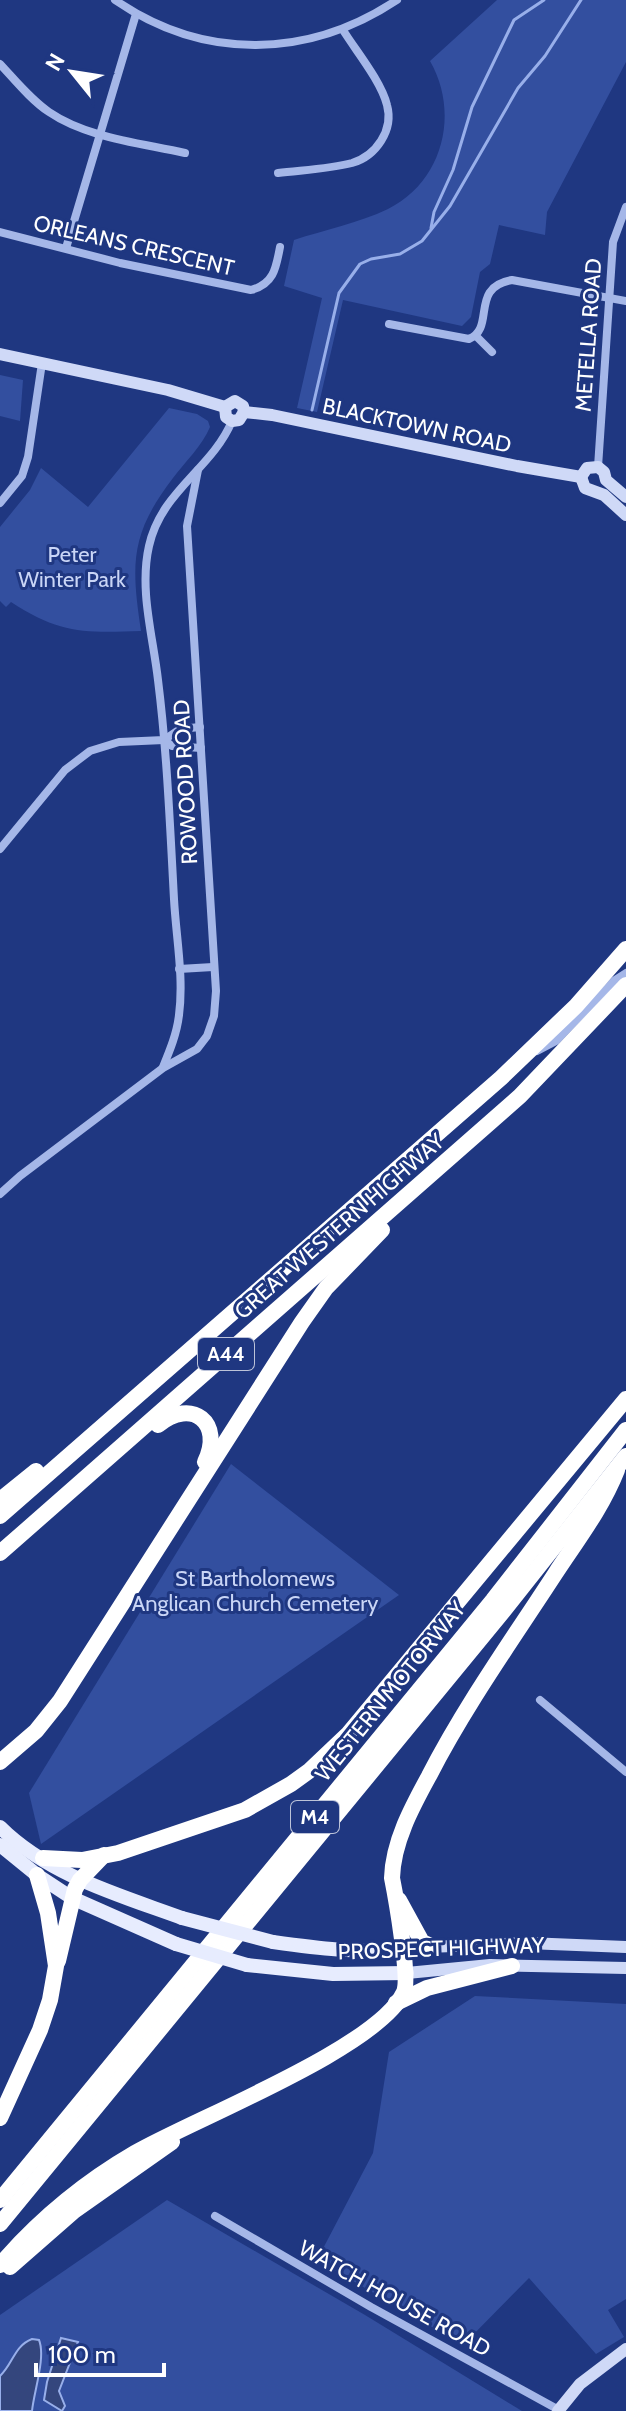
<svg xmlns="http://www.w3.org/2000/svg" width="626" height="2411" font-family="Cabin,sans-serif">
	<rect width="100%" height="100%" fill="#1f3781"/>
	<g fill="#334f9f">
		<path d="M497 0H626V62L547 212 545 235 499 225 490 264 480 272 471 317 462 326 343 300 317 412 297 408 322 298 284 286 294 240C324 230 359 223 388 209 443 182 460 113 430 61Z"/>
		<path d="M0 375 23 380 20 421 0 416Z"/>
		<path d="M169 408 197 414 208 421 210 427C202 446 185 462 173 478 130 534 131 564 141 631 85 633 60 634 11 602L6 607 0 601V527L30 490 41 468 88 507Z"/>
		<path d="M231 1464 399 1595 41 1844 29 1793Z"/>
		<path d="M475 1996 626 2004V2299L608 2310 624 2337 596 2354 529 2278 463 2345 317 2260 373 2153 389 2052Z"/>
		<path d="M167 2200 365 2315 522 2411H0V2315Z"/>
	</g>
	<g fill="#34467d" stroke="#98afea" stroke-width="2">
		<path d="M61 2338 78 2342 59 2391 65 2406 62 2411 44 2400 47 2382Z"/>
		<path d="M32 2339 39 2340C46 2357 34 2391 32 2411H0V2376C13 2364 14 2346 32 2339Z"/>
	</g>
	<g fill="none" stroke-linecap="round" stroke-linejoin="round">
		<g stroke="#98afea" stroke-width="3">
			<path d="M431 228 434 212 453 170 472 107 514 20 544 0"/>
			<path d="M312 410 339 293 360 264 371 259 400 254 422 241 450 206 518 88 545 56 581 0"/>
		</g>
		<g stroke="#a5b7e8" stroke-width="8">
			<path d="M115 0C204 61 308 59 397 0"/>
			<path d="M0 64C15 80 31 100 49 112 87 138 141 143 185 153"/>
			<path d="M278 173C302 170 329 169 352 163 376 156 394 130 387 105 381 81 356 51 343 30"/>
			<path d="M0 232 120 263 251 290C274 284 276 268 280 247"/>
			<path d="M66 248 136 14"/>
			<path d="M389 324 469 339C496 328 469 287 512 280L626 301"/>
			<path d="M476 336 492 352"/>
			<path d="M598 467 613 242 626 207"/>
			<path d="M0 503 22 476 28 457 42 363"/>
			<path d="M164 740 172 746 201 748"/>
			<path d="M0 849 65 770 90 751 119 742 164 740 180 729 200 727"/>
			<path d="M179 969 213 967"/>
			<path d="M537 1051 556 1041 615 980 626 973"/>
			<path d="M163 1067C170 1050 177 1033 179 1015 184 977 176 937 174 899 170 826 167 752 158 680 153 636 139 590 149 546 161 491 212 469 232 421"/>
			<path d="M0 1194 20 1176 163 1068 197 1049 207 1036 214 1016 216 991 187 526 198 470"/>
			<path d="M540 1700 626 1772"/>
			<path d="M215 2216 371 2307 559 2410"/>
		</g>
		<g stroke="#cfd9f7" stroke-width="12">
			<path d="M0 354 168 390 225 407"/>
			<path d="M225 407 226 417 232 421 239 420 244 412"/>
			<path d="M225 407 235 401 243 406 244 412"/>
			<path d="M244 412 272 415 517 466 581 477"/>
			<path d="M581 477 587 468 598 467 604 472 606 480 626 497"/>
			<path d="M581 477 585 488 604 495 626 515"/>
			<path d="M402 1948 527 1943 626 1947"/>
			<path d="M407 1973 490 1965 626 1968"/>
			<path d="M558 2411 580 2384 626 2349"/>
		</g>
		<g stroke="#e7ecfe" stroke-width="14">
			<path d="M0 1827C48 1875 119 1895 182 1918"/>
			<path d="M0 1845 37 1875 72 1898 176 1944"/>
			<path d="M273 1942C316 1948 359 1954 402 1948"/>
			<path d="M247 1965 333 1974 407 1973"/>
		</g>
		<g stroke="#fff" stroke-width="16">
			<path d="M158 1425C192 1397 224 1423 205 1462"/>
			<path d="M0 1500 36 1471"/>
			<path d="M0 1516 501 1078 576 1006 626 949"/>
			<path d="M0 1553 520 1096 626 985"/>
			<path d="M0 1762 36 1731 60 1701 302 1322 326 1288 382 1230"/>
			<path d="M43 1858 82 1860 118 1853 245 1810 291 1784 309 1771 348 1734 626 1399"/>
			<path d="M399 1900 422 1942 429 1945"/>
			<path d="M58 1961 75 1889 80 1880 104 1855"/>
			<path d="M396 2003 427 1988 512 1966"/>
			<path d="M0 2118 40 2030 50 2000 56 1966 48 1913 37 1875"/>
			<path d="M0 2200 493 1600 626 1430"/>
			<path d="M0 2224 505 1609 626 1456"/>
			<path d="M0 2265C38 2221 85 2182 135 2153 194 2119 378 2048 404 1992 410 1978 396 1898 392 1878 393 1842 412 1807 429 1776 465 1706 512 1640 555 1574 578 1539 602 1508 617 1470"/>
			<path d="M10 2267 74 2211 172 2142"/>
		</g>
		<g stroke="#e7ecfe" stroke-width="14">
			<path d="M182 1918 273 1942"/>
			<path d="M176 1944 247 1965"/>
		</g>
	</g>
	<g text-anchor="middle" stroke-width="6" stroke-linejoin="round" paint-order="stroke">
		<g fill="#1f3781" stroke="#bcc3d9" stroke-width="2">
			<rect x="198" y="1338" width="56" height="32" rx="6"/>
			<rect x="291" y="1801" width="48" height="32" rx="6"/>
		</g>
		<g font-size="20" font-weight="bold" fill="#fff">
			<text x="226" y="1361">A44</text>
			<text x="315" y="1824">M4</text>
		</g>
		<g font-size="22" fill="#fff" stroke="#1f3781">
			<text transform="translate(134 245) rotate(13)" y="8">ORLEANS CRESCENT</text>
			<text transform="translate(588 335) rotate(-86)" y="8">METELLA ROAD</text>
			<text transform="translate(417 425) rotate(12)" y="8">BLACKTOWN ROAD</text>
			<text transform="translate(185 782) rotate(-93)" y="8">ROWOOD ROAD</text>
			<text transform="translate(339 1226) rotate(-41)" y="8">GREAT WESTERN HIGHWAY</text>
			<text transform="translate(390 1691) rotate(-51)" y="8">WESTERN MOTORWAY</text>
			<text transform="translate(441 1948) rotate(-2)" y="8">PROSPECT HIGHWAY</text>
			<text transform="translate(395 2298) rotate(29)" y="8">WATCH HOUSE ROAD</text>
		</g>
		<g font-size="22" fill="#c9d5f6" stroke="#1f3781">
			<text x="72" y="562">Peter<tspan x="72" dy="25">Winter Park</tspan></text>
			<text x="255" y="1586">St Bartholomews<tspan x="255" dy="25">Anglican Church Cemetery</tspan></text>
		</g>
	</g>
	<g transform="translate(72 72) rotate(300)" stroke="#1f3781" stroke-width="6" paint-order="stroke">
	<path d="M0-6L14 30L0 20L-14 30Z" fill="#ffffff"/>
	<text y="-12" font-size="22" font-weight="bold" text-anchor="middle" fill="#ffffff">N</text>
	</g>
	<path d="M36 2363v12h128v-12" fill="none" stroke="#ffffff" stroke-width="4"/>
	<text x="48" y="2363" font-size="24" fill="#ffffff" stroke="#1f3781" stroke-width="6" paint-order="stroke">100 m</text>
</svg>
